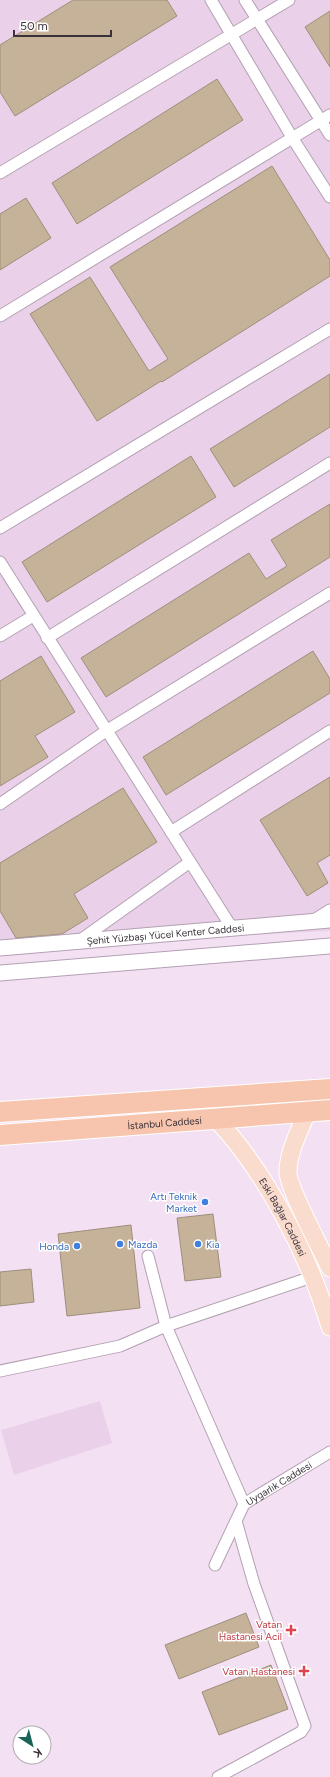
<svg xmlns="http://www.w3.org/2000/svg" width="330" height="1777" font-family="Figtree,sans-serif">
	<rect width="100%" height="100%" fill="#f4e0f3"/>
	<g fill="#ead0e8">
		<path d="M0 0H330V931L0 946Z"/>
		<path d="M100 1401 112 1443 14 1475 1 1430Z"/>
	</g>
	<g fill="#c5b298" stroke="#9d8f7c">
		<path d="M73 0H167L177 16 15 116 0 92V45Z"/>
		<path d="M330 11V67L305 27Z"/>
		<path d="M217 79 243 120 77 224 52 183Z"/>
		<path d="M272 166 330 260V276L162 382 161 381 97 421 30 314 90 277 149 371 168 359 110 267Z"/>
		<path d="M26 198 51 238 0 270V214Z"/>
		<path d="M330 374V427L234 487 210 449Z"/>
		<path d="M191 456 216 497 47 602 22 562Z"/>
		<path d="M330 504V557L106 697 81 658 249 553 266 579 287 566 271 540Z"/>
		<path d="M313 651 330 679V693L166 795 143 757Z"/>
		<path d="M41 656 75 712 35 736 48 757 0 786V681Z"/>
		<path d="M330 777V855L317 863 328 883 307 896 260 820Z"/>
		<path d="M123 788 157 842 74 894 88 918 62 934 16 938 0 911V863Z"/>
		<path d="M213 1214 221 1277 185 1281 177 1218Z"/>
		<path d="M131 1225 140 1308 67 1316 58 1234Z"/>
		<path d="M31 1269 34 1302 0 1306V1272Z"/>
		<path d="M246 1613 259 1647 179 1679 165 1645Z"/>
		<path d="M271 1665 288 1709 219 1735 202 1692Z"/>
	</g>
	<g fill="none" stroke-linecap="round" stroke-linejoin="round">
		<g stroke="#b3a1b2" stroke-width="13">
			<g id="street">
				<path d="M211 0 293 139 330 197"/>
				<path d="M245 0 330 135"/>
				<path d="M0 173 289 0"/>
				<path d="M0 316 330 115"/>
				<path d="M0 528 330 329"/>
				<path d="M0 562 232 928"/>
				<path d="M0 636 33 616"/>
				<path d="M47 638 330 463"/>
				<path d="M0 804 106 731 330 593"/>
				<path d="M171 832 330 731"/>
				<path d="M314 920 330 910"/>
				<path d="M79 941 190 862"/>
				<path d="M148 1256 166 1326 244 1504"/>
				<path d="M0 1371 120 1346 166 1326 312 1277"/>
				<path id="s1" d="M215 1565 244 1504 330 1452"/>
				<path d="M218 1777 301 1732 305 1726 254 1584 236 1521"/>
			</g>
		</g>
		<g stroke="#b3a1b2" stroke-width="17">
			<g id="secondary">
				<path id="s2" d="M0 948 330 920"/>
				<path d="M0 973 330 946"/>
			</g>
		</g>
		<g stroke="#fff" stroke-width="19">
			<g id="primary">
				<path d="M307 1112C300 1130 289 1150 288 1170 286 1185 322 1250 330 1268"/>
				<path id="s3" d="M216 1119C266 1172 310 1257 330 1327"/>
			</g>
		</g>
		<g stroke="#fff" stroke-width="22">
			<g id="highway">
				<path d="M0 1112 330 1089"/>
				<path id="s4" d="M0 1135 330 1110"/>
			</g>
		</g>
		<use href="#street" stroke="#fff" stroke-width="11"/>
		<use href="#secondary" stroke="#fff" stroke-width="15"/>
		<use href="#primary" stroke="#fadcce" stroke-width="17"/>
		<use href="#highway" stroke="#f7c5ad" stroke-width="20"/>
	</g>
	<g fill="#3f7fe0" stroke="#fff" stroke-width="1.5">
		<circle cx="205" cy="1202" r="4"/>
		<circle cx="120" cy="1244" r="4"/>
		<circle cx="198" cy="1244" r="4"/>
		<circle cx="77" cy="1246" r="4"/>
	</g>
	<g fill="#e0444e" stroke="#fff" stroke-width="1.5">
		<path d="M289 1624h4v4h4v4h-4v4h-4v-4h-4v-4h4z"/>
		<path d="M302 1665h4v4h4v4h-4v4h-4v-4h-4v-4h4z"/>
	</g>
	<g text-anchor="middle" stroke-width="3" stroke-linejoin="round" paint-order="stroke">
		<g font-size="10" fill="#393239" stroke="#fff">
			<text dy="4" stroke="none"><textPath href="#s2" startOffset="166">Şehit Yüzbaşı Yücel Kenter Caddesi</textPath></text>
			<text dy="4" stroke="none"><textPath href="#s4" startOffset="165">İstanbul Caddesi</textPath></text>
			<text dy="4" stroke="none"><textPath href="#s3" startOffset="119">Eski Bağlar Caddesi</textPath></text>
			<text dy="4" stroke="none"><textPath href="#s1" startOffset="108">Uygarlık Caddesi</textPath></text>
		</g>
		<g font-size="10" fill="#366cbe" stroke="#fff" text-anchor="end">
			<text x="197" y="1200">Artı Teknik<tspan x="197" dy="12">Market</tspan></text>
			<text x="128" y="1248" text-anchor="start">Mazda</text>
			<text x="206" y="1248" text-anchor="start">Kia</text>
			<text x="69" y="1250">Honda</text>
		</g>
		<g font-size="10" fill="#be3a42" stroke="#fff" text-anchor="end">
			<text x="282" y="1628">Vatan<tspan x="282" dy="12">Hastanesi Acil</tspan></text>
			<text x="295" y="1675">Vatan Hastanesi</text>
		</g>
	</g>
	<g transform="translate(32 1745) rotate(144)"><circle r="19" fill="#ffffff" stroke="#b0adb0"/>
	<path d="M0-3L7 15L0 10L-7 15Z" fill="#1a6358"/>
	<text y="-6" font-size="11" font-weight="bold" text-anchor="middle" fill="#393239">K</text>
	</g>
	<path d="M14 30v6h97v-6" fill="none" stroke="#393239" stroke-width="2"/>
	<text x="20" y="30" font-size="12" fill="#393239" stroke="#ffffff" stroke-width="3" paint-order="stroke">50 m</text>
</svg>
